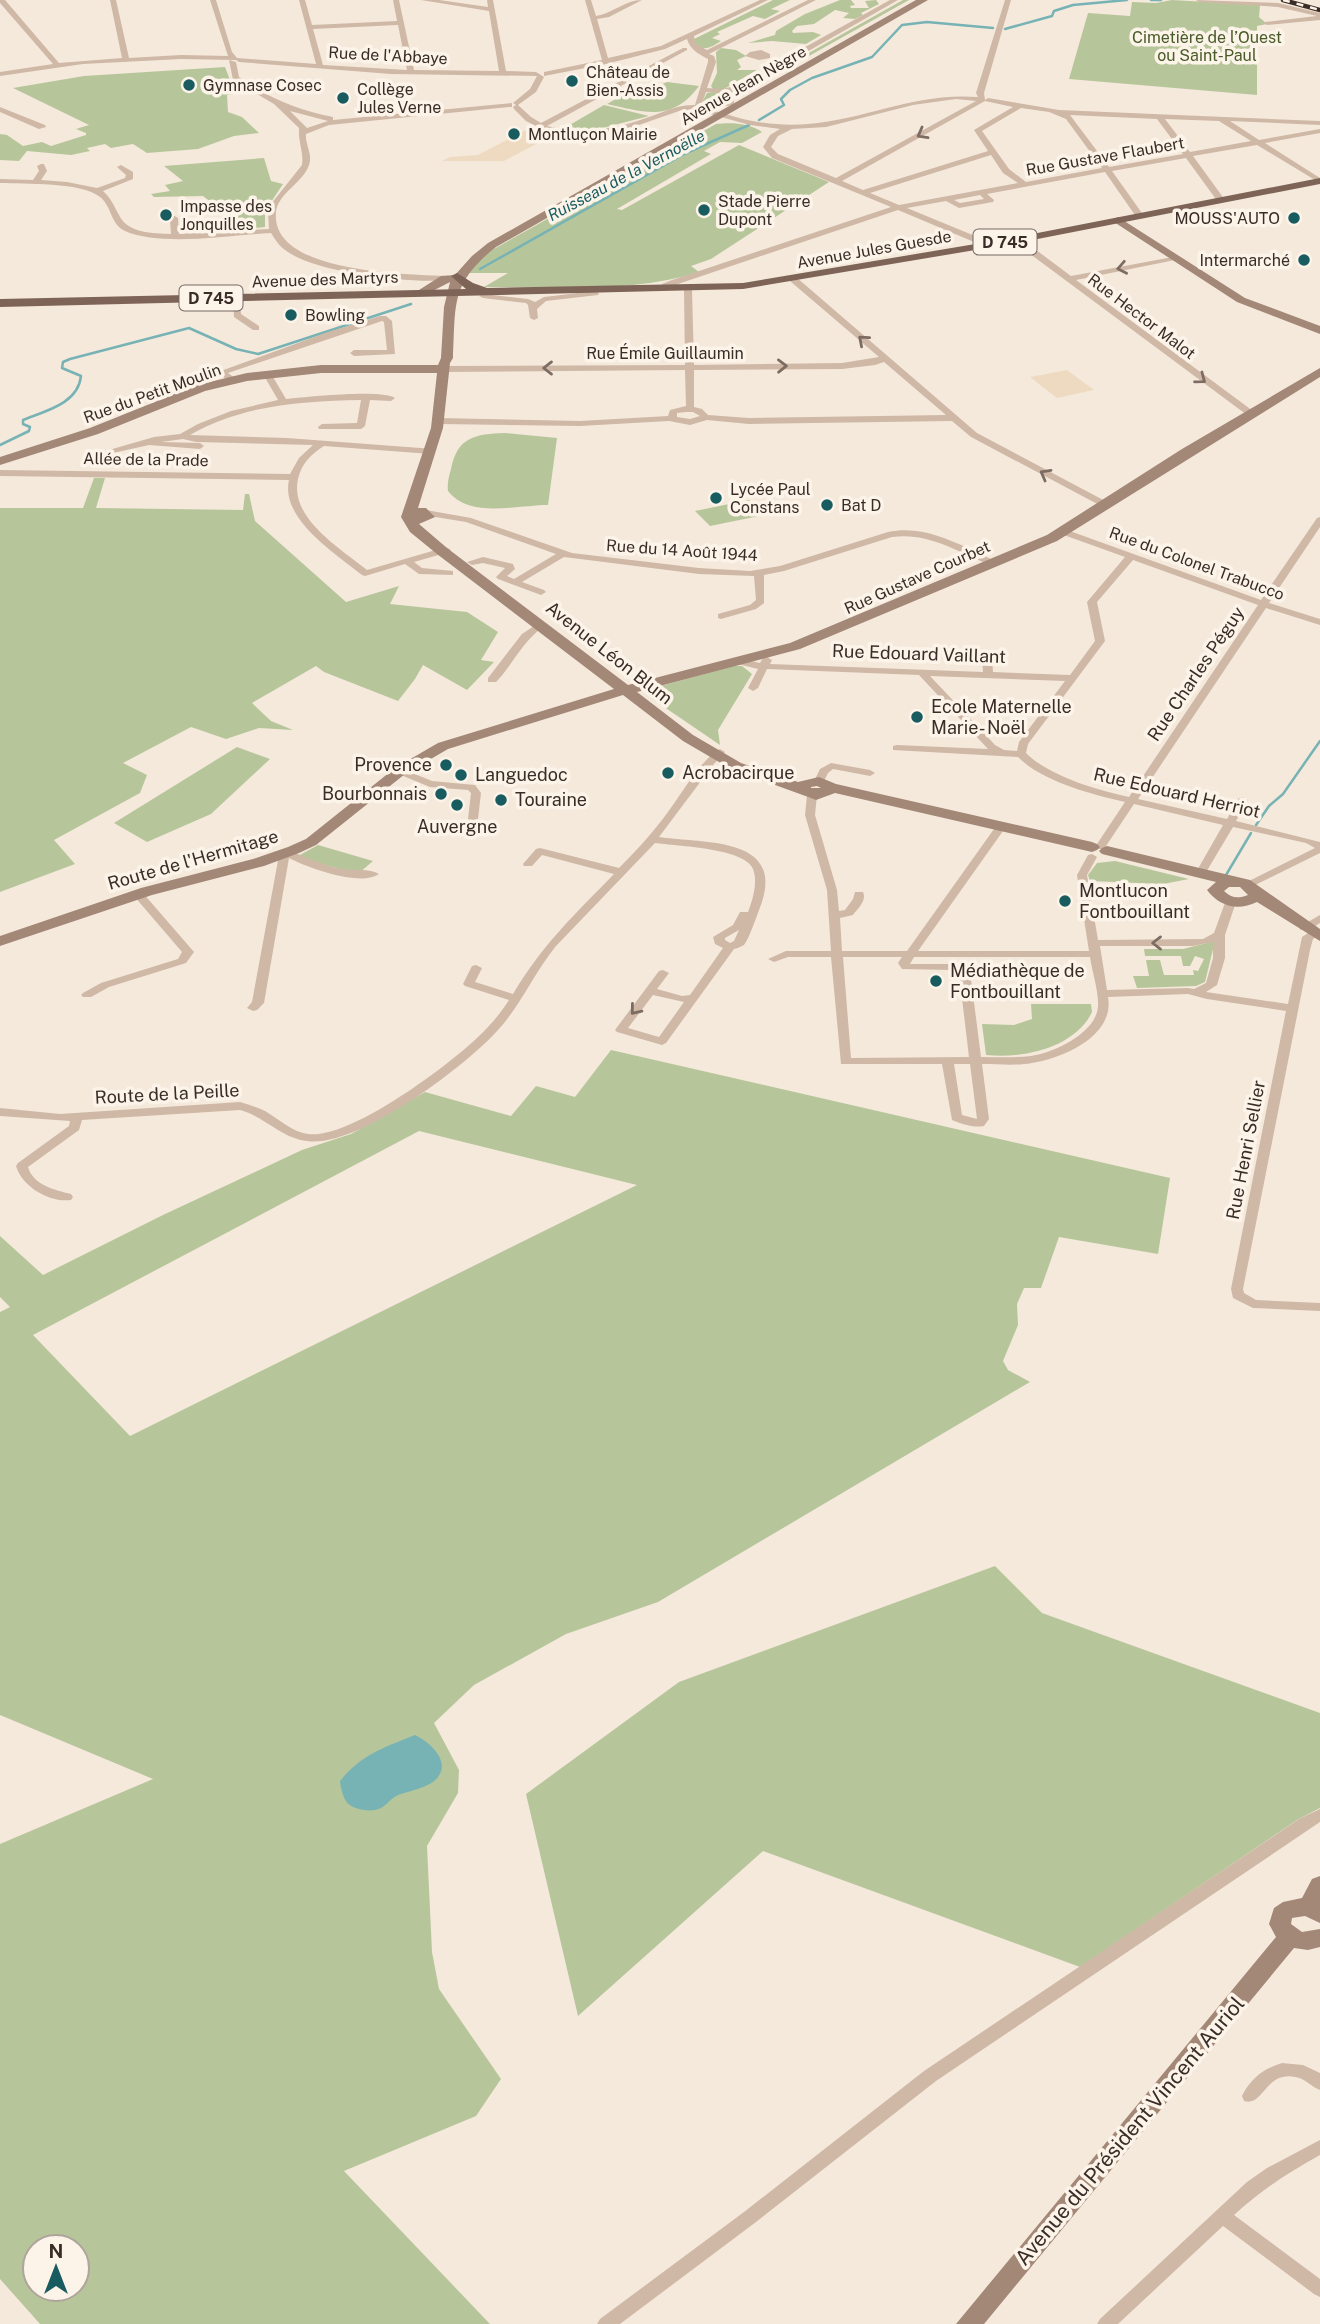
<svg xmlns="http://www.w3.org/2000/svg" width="1320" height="2324" font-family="'Public Sans',sans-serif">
	<rect width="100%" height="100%" fill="#f5e9dc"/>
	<g fill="#b7c69a" fill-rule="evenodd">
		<path d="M773 0H790L771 9 780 11 765 19 753 16 717 32 720 34 712 38 721 41C710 48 703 53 692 40Z"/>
		<path d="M840 0H851L855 5 850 6 851 8H869L865 1 876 0 879 4 861 13 863 15 855 19 843 18 849 13 835 10 814 24 797 26 792 31 793 33 813 32 821 35 806 44 772 41 748 43 775 35 776 31 805 14Z"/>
		<path d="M903 0H909L723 104 707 105 702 102 707 93 750 86Z"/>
		<path d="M1172 0 1260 5 1259 17 1267 24 1257 26V95L1069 79 1088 13 1130 16 1132 2 1156 3Z"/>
		<path d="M721 48 736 50 746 56 737 60 741 67 737 70H757L724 89H713L711 86 717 73 716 52Z"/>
		<path d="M225 67 230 80 246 92 227 95 228 112 242 117 259 133 234 136 198 149 147 153 133 144 111 148 105 144 87 148 90 151 71 155 27 151 19 161 0 160V134L7 135 23 146 42 142 51 146 86 135V133L76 129 89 125 13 88 84 76Z"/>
		<path d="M667 82 699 86C672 123 644 112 607 104L621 96 630 98Z"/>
		<path d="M604 105 649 116 595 130H561Z"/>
		<path d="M716 124C730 122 750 123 762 132L742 143 720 142 704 151 711 154 617 209 622 210 739 145 829 182 711 259 691 266 699 272C630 294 555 286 484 287L508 273H466L492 250Z"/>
		<path d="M264 158 271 181 283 184 265 211V227L246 229 203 196 154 197 151 194 170 191 165 185 183 181 164 166Z"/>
		<path d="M505 433 557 438 548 505C517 505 470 519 448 491 447 483 449 476 451 469 457 437 475 434 505 433Z"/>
		<path d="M94 478H105L96 508 243 510 245 494H249L255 521 346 602 399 586 390 604 467 612 498 632 481 660 494 662 467 690 423 665 415 679 398 701 324 672 316 666 252 703 271 721 293 730 259 728 226 739 191 727 123 763 147 775 140 793 54 840 75 864 0 892V508H83Z"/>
		<path d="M749 500 764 515 710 526 695 511Z"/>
		<path d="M734 666H742L752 674 718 730 720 745 651 698 652 690 657 687Z"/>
		<path d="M237 747 270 759 211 814 147 842 114 823Z"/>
		<path d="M318 845 373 861 358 874 299 858 298 856Z"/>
		<path d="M1115 861 1189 879 1163 884 1090 881 1088 875 1097 863Z"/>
		<path d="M1215 941 1205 982 1196 986 1137 988 1133 976H1149L1146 960H1160L1164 975H1194L1193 970 1198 971 1204 959 1195 956 1190 966H1183L1181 956H1145L1144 949H1183Z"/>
		<path d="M1031 1004H1091L1092 1012C1075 1048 1022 1059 986 1055L982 1024 1014 1025 1032 1019Z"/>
		<path d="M611 1050 1170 1178 1158 1254 1059 1237 1041 1288H1024L1017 1304 1018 1325 1003 1361 1008 1370 1030 1382 658 1602 566 1634 474 1685 434 1723 459 1770 458 1793 427 1846 432 1952 439 1989 501 2079 476 2116 344 2171 490 2324H40L0 2279V1844L153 1779 0 1715V1312L10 1307 0 1297V1236L43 1275 163 1215 302 1150 351 1134 425 1092 511 1116 536 1086 575 1097ZM419 1131 637 1185 130 1436 33 1335ZM35 2247H77V2289H35Z"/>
		<path d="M995 1566 1042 1613 1320 1713V1808L1297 1820 1080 1967 763 1851 578 2016 526 1794 679 1682Z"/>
	</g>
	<g fill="#eedac1">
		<path d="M528 129 553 135 504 161H442L450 157 478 155Z"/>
		<path d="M1067 370 1094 390 1057 398 1030 377Z"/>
	</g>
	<path fill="#77b3b5" d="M415 1735C428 1741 451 1760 438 1777 431 1787 410 1791 398 1795 390 1799 388 1804 381 1808 373 1813 351 1810 346 1801 343 1797 340 1785 340 1781 362 1754 383 1748 415 1735Z"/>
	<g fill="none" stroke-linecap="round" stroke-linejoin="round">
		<g stroke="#77b3b5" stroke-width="2.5">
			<path d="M1151 0H1161"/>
			<path d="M1005 29 1052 16 1054 11 1073 5 1127 0"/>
			<path d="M759 120 784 105 781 99 790 90 812 78 872 57 902 25 927 22 993 28"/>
			<path d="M480 269 684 154 749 125"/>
			<path d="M0 445 29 431 30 427 23 424V420C45 411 78 404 81 376L62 368 63 362 70 359 189 328 236 349 258 354 411 304"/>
			<path d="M1256 825 1269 806 1283 794 1320 741"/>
			<path d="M1226 875 1251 833"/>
		</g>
		<g fill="#cfb8a6" fill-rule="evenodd">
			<path d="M0 0H5L59 63 122 58 110 0H116L129 58 181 55 228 56 210 0H216L232 52 237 58 316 64 299 0H305L312 25 397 21 393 0H399L414 70 499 71 489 11 421 0H439L488 7 487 0H493L506 71 536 72 544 77 536 92 518 105 531 117 541 123 683 48H687V50L547 126C578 134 613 130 643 119 661 114 676 104 695 105L708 62V59C699 54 690 50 687 39L665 49 606 64 544 76V72L602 60 585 0H591L596 16C613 13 626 0 642 0L609 17 597 19 608 58 661 46 760 0H768L694 36 695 43 707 50 808 0H816L709 54 714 56 716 62 707 88 722 89 735 86 890 0H898L740 90 722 93 706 92 702 103 707 105 731 101H734V105L707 109 696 106V108C712 109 728 115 743 119 764 124 787 126 808 124 868 119 915 92 978 97L976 93 1005 0H1011L984 93 985 100 988 98 1059 110 1320 121V125L1230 121 1259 140 1320 129V133L1265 143 1320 178V183L1257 145 1193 156 1225 200 1221 202H1218L1186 158 1112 171 1144 216 1143 218H1137L1105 172 987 194 994 200 993 202 959 208 946 201 907 208 992 243V247H986L898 210 678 284 664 291 660 289 662 284 672 280 891 207 772 158 763 147 770 135 780 129 750 125 710 114 682 110 633 127 595 134H559L536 129V126L526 121 514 109 513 107 516 105 513 103 530 89 537 76 391 74 239 62 236 60 181 59 83 64 0 76V72L53 64 0 3ZM398 25 407 70 323 65 313 29ZM956 99 976 101 836 178 778 154 771 147 778 136 792 129 826 127 913 105ZM985 101 1013 107 974 130 988 151 863 190 842 181ZM1021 108 1049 112 1066 119 1102 168 1026 182 1009 169 982 131ZM1070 115 1157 119 1183 154 1109 167ZM1165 119 1219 121 1251 141 1190 152ZM991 155 1003 173 1018 183 899 205 870 193ZM980 195 984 199 960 203 954 200Z"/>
			<path d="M1196 0 1278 3 1320 13V20L1267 25 1264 23 1265 22 1317 16 1278 7 1199 2Z"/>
			<path d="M761 50 770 54V58L759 60 745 56 750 52Z"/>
			<path d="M229 60 236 62 239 77C268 98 298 110 333 117V120L512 103V107H509L329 125 306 134C305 145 313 154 309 165 303 183 278 193 276 212 270 273 405 274 445 276H448V280C410 284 315 273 285 250 279 246 275 239 271 233 230 235 162 247 125 231 110 224 112 206 100 197 83 182 24 184 0 183V179L33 180 39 171 37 166 41 164H44L47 171 41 180 67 182 97 188 125 178 126 175 117 167 121 165 133 172V179L103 191C111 198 114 206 119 215 128 234 153 233 171 234L170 219 164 214 168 212 178 218 179 234 269 229 268 211 271 204 302 165C304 153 298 142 299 128L274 104 233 80ZM290 111 328 121 307 128Z"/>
			<path d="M0 107 45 125 46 127 39 129 0 112Z"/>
			<path d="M1014 238H1020L1071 276 1178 256V260H1175L1076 280 1253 411V415H1247L1014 242Z"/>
			<path d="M790 277H796L977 433 1109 503V507H1103L971 437 952 421 749 424 707 420 690 425 669 421 580 426 439 424 435 421 439 418 580 421 668 416 670 410 686 406 685 370 444 372 440 369 444 366 685 365 684 289 688 287 692 289 694 365 842 363 879 357 790 281ZM884 362 946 415 749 418 708 415 702 409 694 407V370L842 369 875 365ZM686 412H693L700 416 690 419 677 417V413Z"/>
			<path d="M595 291 599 293 598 295 546 301 537 309 538 318 534 320 530 318 528 305 526 303 483 298 479 296 483 294 528 299 535 302 544 297Z"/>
			<path d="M233 296H239L241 314 259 326V330H253L234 317Z"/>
			<path d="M380 316H386L392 321 395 354 354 356 350 353 354 350H387L384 322 382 321 228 373 235 378V382H229L218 372 325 333Z"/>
			<path d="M267 371 270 372 286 399C307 397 381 389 395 398L391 401 370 400 365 426 361 429H319L318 427 322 424 357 423 361 400C303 401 241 405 190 435L287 438 434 449 435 451 431 454 324 446C310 455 302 463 298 479 289 518 341 549 367 570L446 547 451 550 449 552 414 562 422 568 453 571V575L419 574 405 564 365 576 362 575C336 554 280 519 289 480L0 476V470L290 474 299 458 313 445 196 442 183 439 161 442 200 443 204 446 200 449 149 445 113 453 109 450 154 437 180 434 198 424 231 411 278 400 263 374Z"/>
			<path d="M426 510 471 518 572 553 699 568 750 571 780 566 888 532C918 526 943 537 970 549 979 553 988 557 996 562L991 565 988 564C956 551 928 532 892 537L784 571 764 575V603L756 609 721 619 718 618V614L750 605 756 600 754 576 699 574 564 557 522 582 544 590 546 592 541 595 498 579 496 577 505 568 483 563 472 565 467 562 483 557 513 564 515 569 507 576 514 579 556 554 466 522 423 515 421 513Z"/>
			<path d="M1320 517V527L1269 603 1320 619V625L1266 608 1138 799 1227 819 1239 798 1243 797 1248 800 1236 821 1320 842V853L1249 888 1244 885 1245 883 1315 848 1306 843 1233 827 1205 874 1200 877 1195 874 1223 825 1134 804 1104 849H1096L1095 847 1125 802C1091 794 1043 782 1018 757L893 750V746L897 745 988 749 919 675 767 669 758 688 753 691 748 688 758 669 734 663 733 661 738 658 760 663 763 658 767 657 772 660 770 664 983 672 982 658 987 655 992 658 993 672 1070 675 1095 641 1087 602 1125 557 1061 534V530H1067L1261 600 1317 518ZM1133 560 1258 605 1129 797C1097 790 1049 776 1026 753L1028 744 1105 641 1097 602ZM930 676 1065 681 1019 742 1017 751 1004 750 995 745Z"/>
			<path d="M540 622 545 625 543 627C523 641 513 664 496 682H488V678L522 634Z"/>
			<path d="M720 749 725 752 713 765 659 837C707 844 789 836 759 910 756 918 749 939 744 945 742 946 736 949 734 949L666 1043 662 1045 617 1032 615 1030 659 971 663 970 669 973 657 989 682 996 690 995 723 948 715 944 713 937 733 925 740 912H748C753 899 758 882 753 869 745 848 676 846 655 843L556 946C534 973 521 1005 498 1030 466 1066 356 1149 307 1141 281 1138 264 1116 240 1110L82 1120 79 1130 28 1167C33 1185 55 1190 71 1194L73 1197 71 1200C50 1203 22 1187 16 1166L18 1163 69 1126 70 1121 0 1116V1108L60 1114 240 1102C249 1105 257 1107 265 1111 279 1119 292 1132 308 1134 349 1140 448 1066 478 1037 490 1026 500 1014 509 1000L465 986 463 984 472 966 476 965 482 968 475 982 513 994C542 945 575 914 614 874L542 855 532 866H524L523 864 536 849 540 848 619 868C634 853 649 837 662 820 676 803 702 757 720 749ZM739 930 734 941 730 943 725 940V938ZM653 995 684 1002 659 1037 628 1028Z"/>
			<path d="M831 763 870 770 875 773 870 776 833 769 828 773 823 783H815L814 781 820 769Z"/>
			<path d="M400 768 432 781 475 785 481 793 478 819 473 822 468 819 471 793 468 790 430 787 396 773 395 771Z"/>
			<path d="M812 792 817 795 815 815 837 890 839 911 845 910 853 899 855 892H863C867 901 858 908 853 915L840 918 842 951H907L994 829 998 828 1003 831 918 951H1089L1077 875 1088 855 1092 854 1097 857 1087 875 1098 940 1203 939 1214 933 1226 900H1234L1236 902 1225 935V958L1217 985 1206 992 1288 1004 1302 937 1311 931H1319L1320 934 1313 939 1310 950 1243 1289 1244 1293 1256 1300 1320 1303V1311L1253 1308 1233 1298 1231 1289 1286 1011 1207 999 1188 994 1108 997C1115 1036 1063 1058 1032 1063 1016 1066 998 1064 982 1064L989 1119 984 1126C973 1128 962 1124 952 1120L942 1064H841L831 957H788L774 962 768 959 786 951H831L827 890 805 815 807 795ZM1213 942V958L1206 983 1194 989 1188 988 1107 990 1100 946H1193ZM843 957H902L898 963 902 969 952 970 959 973 969 1057 851 1058ZM914 957H1090C1092 971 1099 993 1098 1006 1097 1033 1053 1053 1031 1056 1015 1058 997 1057 981 1057L970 971 953 964H910ZM954 1064H970L977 1119 962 1115Z"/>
			<path d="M287 850C305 856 321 865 341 869 353 871 370 868 379 874 361 887 308 868 289 858L264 1003 257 1010 253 1011 247 1008 252 1002 279 855Z"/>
			<path d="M138 891 142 892 194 952 186 963 109 987 91 997H83L81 995 83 993 101 983 178 959 182 952 134 896 133 894 134 892Z"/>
			<path d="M1320 915V923L1309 930H1301L1299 928 1301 926Z"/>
			<path d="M1320 1809V1822L936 2081 756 2222 620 2324H597L600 2319 744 2212 924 2071 1299 1819Z"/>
			<path d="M1282 2063 1303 2065 1320 2073V2090C1311 2087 1305 2078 1295 2077 1265 2071 1264 2107 1244 2101L1242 2096C1251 2078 1263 2069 1282 2063Z"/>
			<path d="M1320 2140V2155C1286 2174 1263 2189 1234 2215L1320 2279V2297L1314 2294 1223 2226 1118 2324H1097L1100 2319 1247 2182 1267 2168Z"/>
		</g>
		<g fill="#a38777" fill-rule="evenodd">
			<path d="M916 0H928L496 247C450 284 456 303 453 358L450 363 443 428 418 508H426L435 517 419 524 447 548 628 685 790 643 1047 535 1182 449 1320 368V377L1057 541 800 649 637 692 693 735 741 763 798 782 819 777 836 784 1092 842 1097 844 1100 847 1097 850 1092 852 835 793 816 800 811 798 731 769 683 741 623 695 448 749 405 774 316 845 299 853 264 866 152 895 0 946V936L141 888 253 859 288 847 306 839 395 768 438 743 614 689 437 554 410 532 401 517 431 428 437 373H321L247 381 205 391 98 434 0 465V457L90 428 197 385 247 373 321 365H438L441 358 444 307 450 282 423 296 419 294V290L441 276 455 275 472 256 488 243ZM817 786 821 788H811V787Z"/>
			<path d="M1118 217 1245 298 1320 326V334L1237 302 1114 222 1112 220Z"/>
			<path d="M1107 846 1250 880 1320 929V941L1257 902C1238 911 1220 907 1207 890L1216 882 1102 854 1099 851 1102 848ZM1229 887H1240L1248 895C1238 899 1231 898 1224 891Z"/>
			<path d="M1320 1876V1923L1305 1916 1292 1918 1291 1924 1302 1932 1320 1929V1947L1308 1950 1294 1948 984 2324H956L1276 1937 1269 1924 1274 1908 1283 1902 1302 1898 1312 1879Z"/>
		</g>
		<path fill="#7e6457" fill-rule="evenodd" d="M1320 178V184L1017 243 743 289 0 307V299L466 289 451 276 457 273 473 283 487 288 743 283 1017 237Z"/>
		<g stroke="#3a2d28" stroke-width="4.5">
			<path id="rail" d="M1283 0 1320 10"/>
		</g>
		<use href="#rail" stroke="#fcf3e9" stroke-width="2.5" stroke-dasharray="7" stroke-linecap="butt"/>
	</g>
	<defs><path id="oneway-chevron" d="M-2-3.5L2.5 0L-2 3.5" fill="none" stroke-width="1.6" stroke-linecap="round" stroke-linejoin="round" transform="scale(1.75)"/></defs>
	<g stroke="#7d6c61">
		<use href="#oneway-chevron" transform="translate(922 134) rotate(151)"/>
		<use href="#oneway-chevron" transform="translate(1122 268) rotate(169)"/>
		<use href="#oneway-chevron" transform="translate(863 340) rotate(-139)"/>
		<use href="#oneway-chevron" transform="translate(782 366) rotate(-1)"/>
		<use href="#oneway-chevron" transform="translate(548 368) rotate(180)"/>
		<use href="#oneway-chevron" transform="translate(1201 379) rotate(37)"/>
		<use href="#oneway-chevron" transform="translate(1045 474) rotate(-151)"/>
		<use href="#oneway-chevron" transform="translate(1157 943) rotate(-180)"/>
		<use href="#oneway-chevron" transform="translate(635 1010) rotate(129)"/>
	</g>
	<g fill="#185c60" stroke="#fcf3e9" stroke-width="2.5">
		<circle cx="572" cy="81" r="7"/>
		<circle cx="189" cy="85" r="7"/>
		<circle cx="343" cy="98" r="7"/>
		<circle cx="514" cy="134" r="7"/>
		<circle cx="704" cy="210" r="7"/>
		<circle cx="166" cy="215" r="7"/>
		<circle cx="1294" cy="218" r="7"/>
		<circle cx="1304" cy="260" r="7"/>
		<circle cx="291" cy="315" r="7"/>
		<circle cx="716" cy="498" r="7"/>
		<circle cx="827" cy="505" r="7"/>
		<circle cx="917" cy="717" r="7"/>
		<circle cx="446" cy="765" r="7"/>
		<circle cx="668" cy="773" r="7"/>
		<circle cx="461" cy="775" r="7"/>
		<circle cx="441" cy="794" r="7"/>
		<circle cx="501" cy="800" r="7"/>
		<circle cx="457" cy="805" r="7"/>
		<circle cx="1065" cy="901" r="7"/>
		<circle cx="936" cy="981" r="7"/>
	</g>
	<g text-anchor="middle" stroke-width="7" stroke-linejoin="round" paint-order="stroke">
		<g font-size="16" fill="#495b28" stroke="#fcf3e9">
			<text x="1207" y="43">Cimetière de l’Ouest<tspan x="1207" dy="18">ou Saint-Paul</tspan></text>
		</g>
		<g font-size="16" fill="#3a2d28" stroke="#fcf3e9">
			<text transform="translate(388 55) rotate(3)" y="6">Rue de l'Abbaye</text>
			<text transform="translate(743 85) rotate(-30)" y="6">Avenue Jean Nègre</text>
			<text transform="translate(1105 156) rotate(-10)" y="6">Rue Gustave Flaubert</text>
			<text transform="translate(874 249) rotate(-10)" y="6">Avenue Jules Guesde</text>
			<text transform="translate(325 279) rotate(-2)" y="6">Avenue des Martyrs</text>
			<text transform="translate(1142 316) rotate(37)" y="6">Rue Hector Malot</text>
			<text x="665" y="359">Rue Émile Guillaumin</text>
			<text transform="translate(152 393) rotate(-20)" y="6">Rue du Petit Moulin</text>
			<text transform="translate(146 459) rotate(1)" y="6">Allée de la Prade</text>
			<text transform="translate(682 550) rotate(4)" y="6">Rue du 14 Août 1944</text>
			<text transform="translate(1197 563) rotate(20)" y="6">Rue du Colonel Trabucco</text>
			<text transform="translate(917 577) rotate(-24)" y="6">Rue Gustave Courbet</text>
		</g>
		<g font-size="16" fill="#3a2d28" stroke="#fcf3e9" text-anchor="start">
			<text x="586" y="78">Château de<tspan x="586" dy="18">Bien-Assis</tspan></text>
			<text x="203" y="91">Gymnase Cosec</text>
			<text x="357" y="95">Collège<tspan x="357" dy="18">Jules Verne</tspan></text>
			<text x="528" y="140">Montluçon Mairie</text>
			<text x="718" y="207">Stade Pierre<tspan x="718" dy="18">Dupont</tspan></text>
			<text x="180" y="212">Impasse des<tspan x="180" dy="18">Jonquilles</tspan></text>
			<text x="1280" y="224" text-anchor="end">MOUSS'AUTO</text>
			<text x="1290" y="266" text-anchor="end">Intermarché</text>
			<text x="305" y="321">Bowling</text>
			<text x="730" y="495">Lycée Paul<tspan x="730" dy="18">Constans</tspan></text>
			<text x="841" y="511">Bat D</text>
		</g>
		<g font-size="16" font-style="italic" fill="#185c60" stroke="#fcf3e9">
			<text transform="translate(626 175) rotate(-28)" y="6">Ruisseau de la Vernoëlle</text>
		</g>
		<g fill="#fcf3e9" stroke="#746862" stroke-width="2">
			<rect x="973.5" y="229.5" width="63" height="25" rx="5"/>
			<rect x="179.5" y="285.5" width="63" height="25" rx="5"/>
		</g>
		<g font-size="16" font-weight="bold" fill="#3a2d28">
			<text x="1005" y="248">D 745</text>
			<text x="211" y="304">D 745</text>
		</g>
		<g font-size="18" fill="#3a2d28" stroke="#fcf3e9">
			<text transform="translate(609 653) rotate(38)" y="6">Avenue Léon Blum</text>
			<text transform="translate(919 654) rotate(2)" y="6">Rue Edouard Vaillant</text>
			<text transform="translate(1196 674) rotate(-56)" y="6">Rue Charles Péguy</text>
			<text transform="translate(1177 793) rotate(13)" y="6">Rue Edouard Herriot</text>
			<text transform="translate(193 860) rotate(-16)" y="6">Route de l'Hermitage</text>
			<text transform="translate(167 1094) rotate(-3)" y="6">Route de la Peille</text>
			<text transform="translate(1246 1150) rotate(-79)" y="6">Rue Henri Sellier</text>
		</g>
		<g font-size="18" fill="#3a2d28" stroke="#fcf3e9" text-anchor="start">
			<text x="931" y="713">Ecole Maternelle<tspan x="931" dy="21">Marie- Noël</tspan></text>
			<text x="432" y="771" text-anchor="end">Provence</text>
			<text x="682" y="779">Acrobacirque</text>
			<text x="475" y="781">Languedoc</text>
			<text x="427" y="800" text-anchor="end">Bourbonnais</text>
			<text x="515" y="806">Touraine</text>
			<text x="457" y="833" text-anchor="middle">Auvergne</text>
			<text x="1079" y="897">Montlucon<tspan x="1079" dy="21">Fontbouillant</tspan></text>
			<text x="950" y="977">Médiathèque de<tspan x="950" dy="21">Fontbouillant</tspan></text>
		</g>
		<g font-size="21" fill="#3a2d28" stroke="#fcf3e9">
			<text transform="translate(1130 2131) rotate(-50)" y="7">Avenue du Président Vincent Auriol</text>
		</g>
	</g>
	<g transform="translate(56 2268)"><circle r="33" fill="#fcf3e9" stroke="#aea49c" stroke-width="2"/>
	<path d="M0-5L12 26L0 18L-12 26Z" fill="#185c60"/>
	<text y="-10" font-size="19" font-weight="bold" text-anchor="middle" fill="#3a2d28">N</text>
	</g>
</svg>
